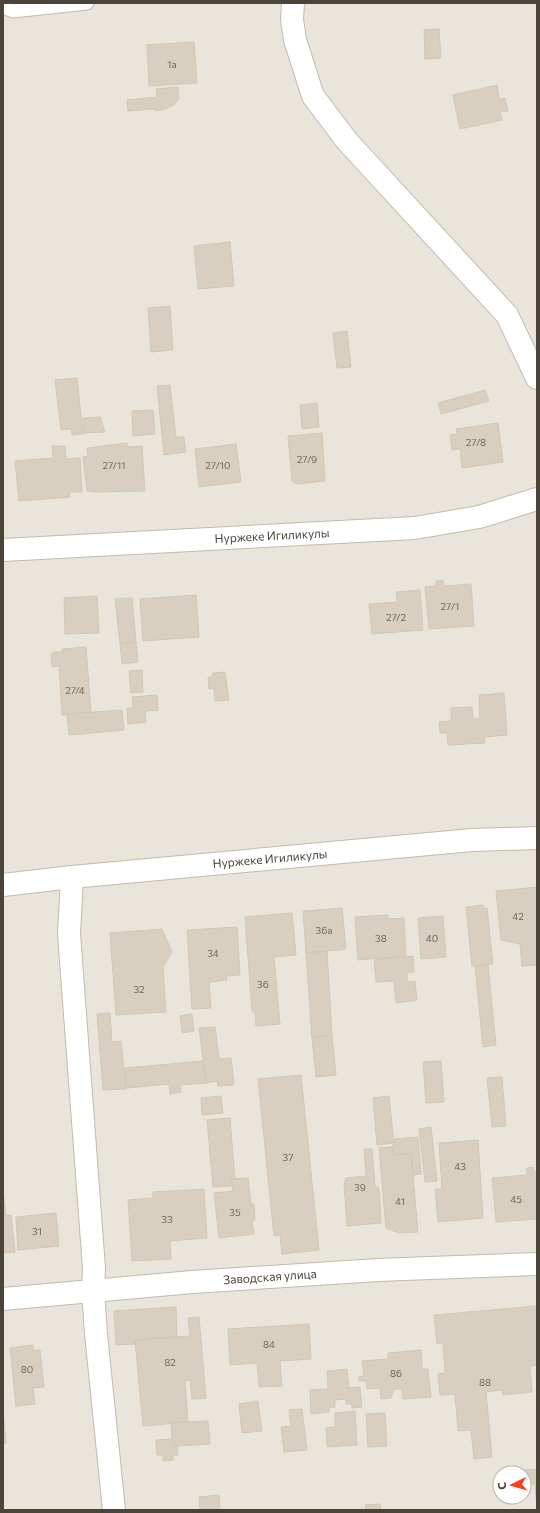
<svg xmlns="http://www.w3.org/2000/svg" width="540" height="1513" font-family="Commissioner,sans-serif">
	<rect width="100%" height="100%" fill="#f6f3ec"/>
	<path fill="#eae5da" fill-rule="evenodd" d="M3 3H537V1510H3ZM500 1473H524V1497H500Z"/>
	<g fill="#d8cfc1" stroke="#d3c7b4">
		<path d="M439 29 441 58 425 59 424 30Z"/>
		<path d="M194 42 197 83 149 86 147 45Z"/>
		<path d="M497 85 499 99 505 98 508 111 500 112 502 120 460 129 453 95Z"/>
		<path d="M178 87 179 99 174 105 165 109 156 111 154 109 128 111 127 100 157 97 156 89Z"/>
		<path d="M230 242 234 286 198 289 194 246Z"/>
		<path d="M170 306 173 350 151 352 148 308Z"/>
		<path d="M347 331 351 367 337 368 333 333Z"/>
		<path d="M77 378 83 434 72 435 71 429 61 430 55 380Z"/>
		<path d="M170 385 176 437H184L186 452 164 455 157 386Z"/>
		<path d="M485 390 489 401 441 414 438 403Z"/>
		<path d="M317 403 319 427 302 429 300 405Z"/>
		<path d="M153 410 155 434 133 436 132 411Z"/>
		<path d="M100 417 105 432 84 433 83 418Z"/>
		<path d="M498 423 503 462 462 468 460 449 452 450 450 435 457 434 456 429Z"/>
		<path d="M322 433 325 481 297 484 292 481 288 436Z"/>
		<path d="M127 443V447L142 446 145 491 94 492 87 491 83 457 88 456 87 448Z"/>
		<path d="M236 444 241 482 199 487 195 449Z"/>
		<path d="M52 446H65L66 459 80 458 82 492H69L70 497 19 501 15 461 53 458Z"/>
		<path d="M443 580 444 586 471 584 474 626 429 629 425 587 436 586V581Z"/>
		<path d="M420 590 423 630 372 634 369 604 397 602 396 592Z"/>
		<path d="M196 595 199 637 143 641 140 599Z"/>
		<path d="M97 596 99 633 65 634 64 598Z"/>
		<path d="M132 598 136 642 120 644 115 599Z"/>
		<path d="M136 642 138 662 122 664 120 644Z"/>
		<path d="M86 647 91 713 62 715 59 666 52 667 51 655 53 652H62V649Z"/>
		<path d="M142 670 143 692 131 693 129 671Z"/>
		<path d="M225 672 229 700 215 701 214 688 209 689 208 678 212 677 213 673Z"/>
		<path d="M504 693 507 735 484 737 485 743 448 745 447 733H440L439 722 451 721V708L472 707 473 719H480L479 695Z"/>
		<path d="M157 695 158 710 145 711 146 722 128 724 127 708H133L132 697Z"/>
		<path d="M122 710 124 730 69 735 67 714Z"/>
		<path d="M537 887V965L522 966 520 944 501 940 496 891Z"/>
		<path d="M483 905V908H487L493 964 472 966 466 907Z"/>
		<path d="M342 908 346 949 306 953 303 911Z"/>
		<path d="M292 913 296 955 274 957 280 1024 256 1026 255 1013 252 1011 245 917Z"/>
		<path d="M388 915V919L404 918 406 956 358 960 355 917Z"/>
		<path d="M443 916 446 957 421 959 418 918Z"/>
		<path d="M237 927 240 975 226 976 227 980 209 982 211 1008 192 1009 187 930Z"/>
		<path d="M162 929 172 952 163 967 166 1012 116 1015 110 933Z"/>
		<path d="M327 951 332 1035 312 1038 306 953Z"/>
		<path d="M413 956 414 972 407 973V982L415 981 417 1000 396 1003 394 981 376 982 374 960Z"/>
		<path d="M488 965 496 1045 483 1047 475 966Z"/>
		<path d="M110 1013 112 1042 121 1041 126 1089 103 1090 97 1014Z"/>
		<path d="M192 1014 194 1031 182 1033 180 1016Z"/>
		<path d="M215 1027 219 1059 231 1058 234 1085 218 1086 217 1081 206 1083 199 1028Z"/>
		<path d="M332 1035 336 1075 316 1077 312 1038Z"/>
		<path d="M203 1061 206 1083 180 1085 181 1092 170 1094 169 1084 127 1088 125 1068Z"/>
		<path d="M441 1061 444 1102 426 1103 423 1062Z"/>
		<path d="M301 1075 319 1250 282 1254 280 1235 274 1236 258 1079Z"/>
		<path d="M502 1077 506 1126 492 1127 487 1078Z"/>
		<path d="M221 1096 223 1113 202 1115 201 1098Z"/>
		<path d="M389 1096 394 1143 377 1145 373 1098Z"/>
		<path d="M230 1118 235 1179H231L232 1186 213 1187 207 1120Z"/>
		<path d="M431 1127 437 1181 425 1182 419 1129Z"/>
		<path d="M418 1137 421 1174 413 1175 411 1154 393 1155 392 1147 394 1143V1139Z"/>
		<path d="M478 1140 483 1218 438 1222 435 1189H442L439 1143Z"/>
		<path d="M392 1147 393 1155 411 1154 418 1232 399 1233 386 1228 379 1148Z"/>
		<path d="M364 1149H372L375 1186 379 1188 381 1223 347 1226 344 1185 346 1178 366 1176Z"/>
		<path d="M533 1167 534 1172 537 1171V1219L496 1222 492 1178 527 1175V1168Z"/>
		<path d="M248 1178 251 1204H254L255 1220 252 1221 254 1234 219 1238 214 1193 233 1191 231 1179Z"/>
		<path d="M204 1189 207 1238 170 1241 171 1259 132 1261 128 1200 153 1198V1192Z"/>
		<path d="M4 1197 6 1216 11 1215 15 1252 3 1253V1198Z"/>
		<path d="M56 1213 59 1246 18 1250 16 1217Z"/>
		<path d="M537 1306V1365L530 1366 532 1392 503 1395 502 1390 486 1392 492 1457 474 1459 471 1430 458 1431 455 1394 440 1395 438 1374 445 1373 443 1343 437 1344 434 1315Z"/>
		<path d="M176 1307 177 1337 135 1340 136 1344 116 1345 114 1311Z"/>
		<path d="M199 1317 206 1398 192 1399 190 1380 185 1381 188 1422 143 1426 135 1340 190 1336 188 1318Z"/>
		<path d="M309 1324 311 1359 280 1361 282 1386 259 1387 257 1363 230 1365 228 1329Z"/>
		<path d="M33 1345V1351L40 1350 44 1387 33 1388 35 1404 16 1406 10 1348Z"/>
		<path d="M421 1350 422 1369H428L431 1397 403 1399 402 1389H394L391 1398 381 1399 380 1388 367 1389 366 1381H359V1377L364 1376 362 1361 388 1359V1353Z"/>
		<path d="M347 1369 349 1388 360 1387 362 1407 352 1408V1404H346V1399L335 1400V1407L329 1408V1412L311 1414 310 1390 328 1389 327 1371Z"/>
		<path d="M258 1401 262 1431 242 1433 239 1404Z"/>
		<path d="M302 1409 307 1450 284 1452 281 1427 291 1426 289 1410Z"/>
		<path d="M3 1410 6 1443H3Z"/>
		<path d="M355 1411 357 1445 327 1447 326 1428 335 1427V1413Z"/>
		<path d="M385 1413 387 1446 368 1447 366 1414Z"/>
		<path d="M208 1421 210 1444 177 1446 172 1439 171 1423Z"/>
		<path d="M172 1439 177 1446 178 1455H173V1460L163 1461V1455H157L156 1440Z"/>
		<path d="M537 1469V1510L535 1484H525L524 1470Z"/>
		<path d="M219 1495 220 1510H200L199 1497Z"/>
		<path d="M380 1504 381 1510H366L365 1505Z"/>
	</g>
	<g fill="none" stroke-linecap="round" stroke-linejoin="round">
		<g stroke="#c2bbae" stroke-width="15">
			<path id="lane" d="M3 7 13 11 87 3"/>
		</g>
		<g stroke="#c2bbae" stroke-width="24">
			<g id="street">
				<path d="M293 3 292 19 295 40 313 96 347 141 507 315 537 378"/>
				<path d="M3 550 415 528 479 517 537 499"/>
				<path d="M72 877 69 934 94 1268 93 1291 96 1334 114 1510"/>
				<path d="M3 885 72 877 472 840 537 838"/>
				<path d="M3 1299 192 1282 378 1270 537 1264"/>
			</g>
		</g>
		<use href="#lane" stroke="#fff" stroke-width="13"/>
		<use href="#street" stroke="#fff" stroke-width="22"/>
	</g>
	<g text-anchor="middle" stroke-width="3" stroke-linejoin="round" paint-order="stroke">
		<g font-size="10" fill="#6e675b">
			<text x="172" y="68">1а</text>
			<text x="476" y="446">27/8</text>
			<text x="307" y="463">27/9</text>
			<text x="114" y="469">27/11</text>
			<text x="218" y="469">27/10</text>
			<text x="450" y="610">27/1</text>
			<text x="396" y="621">27/2</text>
			<text x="75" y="694">27/4</text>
			<text x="518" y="920">42</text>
			<text x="324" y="934">36а</text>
			<text x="381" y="942">38</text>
			<text x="432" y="942">40</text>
			<text x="213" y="957">34</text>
			<text x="263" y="988">36</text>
			<text x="139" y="993">32</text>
			<text x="288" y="1161">37</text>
			<text x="460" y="1170">43</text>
			<text x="360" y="1191">39</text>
			<text x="516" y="1203">45</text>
			<text x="400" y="1205">41</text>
			<text x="235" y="1216">35</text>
			<text x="167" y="1223">33</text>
			<text x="37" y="1235">31</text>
			<text x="269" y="1348">84</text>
			<text x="170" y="1366">82</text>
			<text x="27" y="1373">80</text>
			<text x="396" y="1377">86</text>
			<text x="485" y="1386">88</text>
		</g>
		<g font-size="12" fill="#4b4439" stroke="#fff">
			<text transform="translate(272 536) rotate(-3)" y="4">Нуржеке Игиликулы</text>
			<text transform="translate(270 859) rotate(-5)" y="4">Нуржеке Игиликулы</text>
			<text transform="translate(270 1277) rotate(-4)" y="4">Заводская улица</text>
		</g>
	</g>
	<rect width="540" height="1513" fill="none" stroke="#4b4439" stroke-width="8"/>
	<g transform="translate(512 1485) rotate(265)"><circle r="19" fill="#ffffff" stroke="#b7b4b0"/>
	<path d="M0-3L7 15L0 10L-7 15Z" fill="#fc3f1d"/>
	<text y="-6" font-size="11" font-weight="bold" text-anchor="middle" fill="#4b4439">С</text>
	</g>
</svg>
